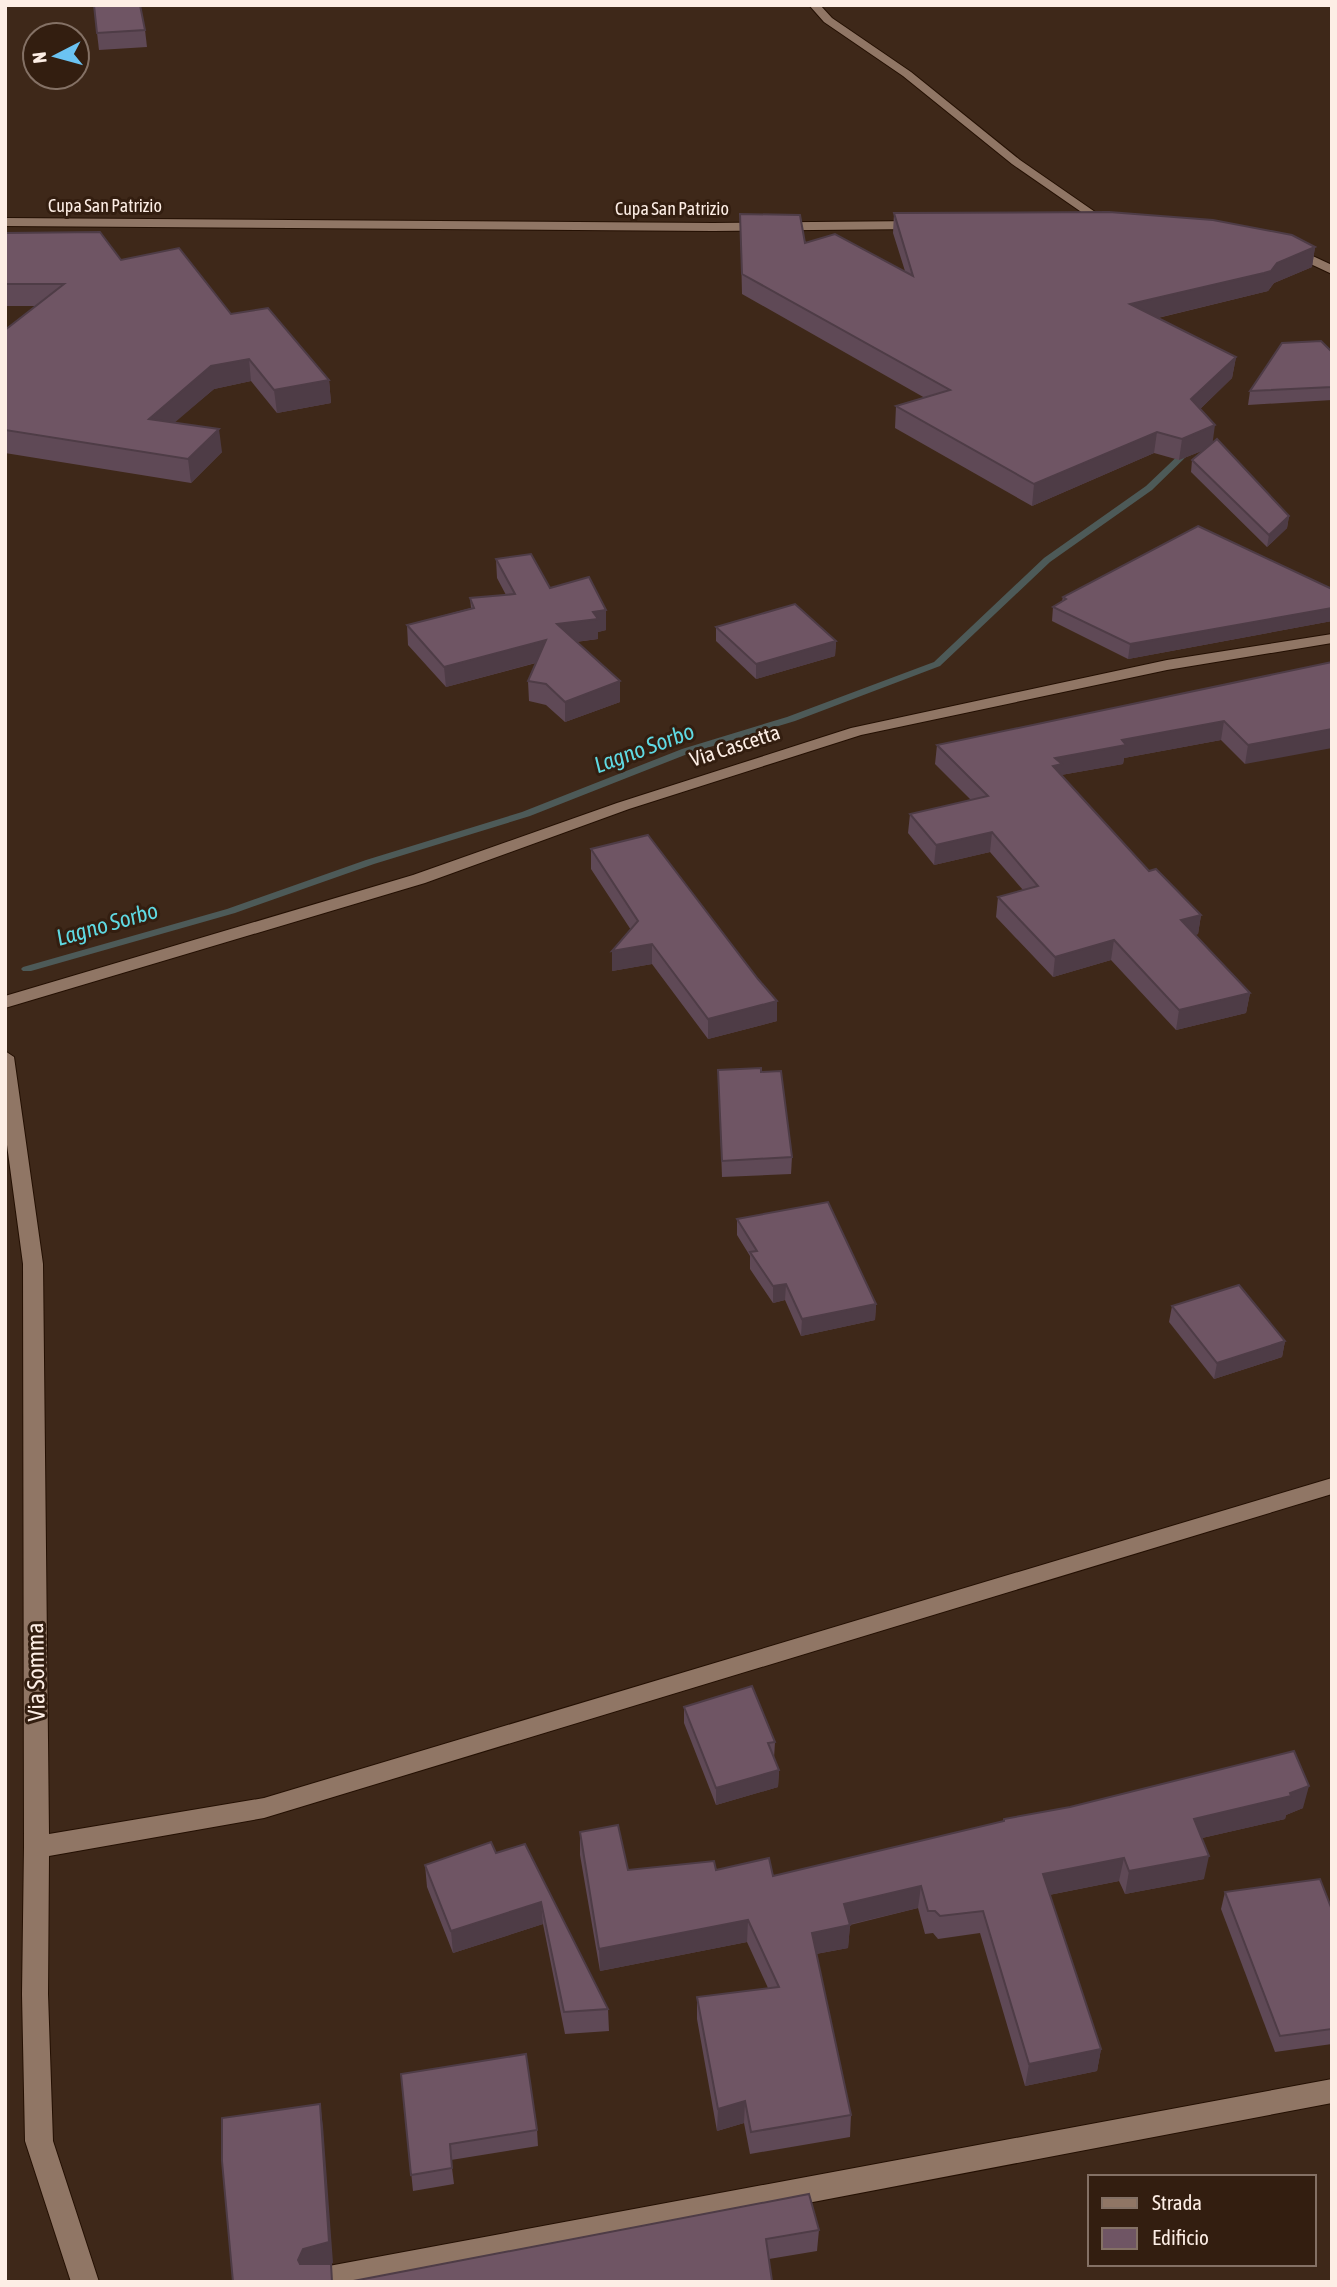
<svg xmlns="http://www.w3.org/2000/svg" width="1337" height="2287" font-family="'Asap Condensed',sans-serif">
	<rect width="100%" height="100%" fill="#3e2819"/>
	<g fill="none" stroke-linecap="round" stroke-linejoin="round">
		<path fill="#4d5a58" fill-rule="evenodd" d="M1186 448 1193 450 1152 490 1050 562 940 666 795 721 690 753 530 816 374 864 235 913 31 971H23L21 969 23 967 227 909 366 860 522 812 682 749 787 717 934 662 1044 558 1146 486Z"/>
		<g stroke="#241003" stroke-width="2">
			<g id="minor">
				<path d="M809 5H820L832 18 911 72 1020 160 1111 223V227H1103L1012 164 903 76 824 22Z"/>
				<path d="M5 218 713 223 918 221 924 225 918 229 713 231 5 226Z"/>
				<path d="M1289 245 1332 265V274L1285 252V246Z"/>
				<path d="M1332 634V643L1167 670 861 735 629 809 425 883 5 1008V996L413 875 617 803 851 728 1167 660Z"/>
				<path d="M5 1051 14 1057 43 1264 49 1834 264 1798 1332 1478V1494L264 1818 49 1856 48 1994 53 2141 99 2282H71L25 2141 22 1994 24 1847 23 1264 5 1130Z"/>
				<path d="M1332 2079V2103L393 2282H304L308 2272 318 2268Z"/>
			</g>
		</g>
		<use href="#minor" fill="#907665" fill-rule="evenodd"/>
	</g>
	<g fill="#5f4956">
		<path d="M145 30 147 47 99 50 97 33Z"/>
		<path d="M894 213 1315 247 1312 267 1274 283 1268 291 1158 318 1236 357 1232 378 1200 409 1213 443 1289 516 1287 528 1267 547 1191 472 1192 460 1204 450 1179 460 1154 453 1032 506 895 428 896 406 925 398 742 294 740 214 805 243 905 271 893 233Z"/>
		<path d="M5 233 121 260 231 314 329 380 331 403 277 413 251 381 214 389 174 422 222 452 191 483 5 453V330L36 306H5Z"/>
		<path d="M1332 352V400L1248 405 1250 391Z"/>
		<path d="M496 559 550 588 606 610V630L598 632V639L576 642 620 702 565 722 546 705 529 701 528 681 536 663 446 687 408 645 407 625 471 608 470 598 506 595 497 578Z"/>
		<path d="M1332 589V621L1128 659 1052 621 1053 607 1062 601 1063 597Z"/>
		<path d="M716 627 836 641 835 656 756 679 716 641Z"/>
		<path d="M1332 662 1245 764 1221 740 1124 758 1123 764 1061 775 1149 871 1201 915 1198 934 1195 935 1250 993 1246 1013 1176 1030 1111 960 1053 977 996 917 998 897 1023 890 990 852 934 865 908 833 910 814 971 800 935 764 937 745Z"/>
		<path d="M591 849 777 1021 708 1039 652 964 612 971 631 930 591 869Z"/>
		<path d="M718 1070 761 1072 792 1157 791 1174 722 1177Z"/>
		<path d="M737 1219 876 1304 875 1320 801 1336 785 1300 773 1303 750 1269V1256L737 1235Z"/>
		<path d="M1172 1306 1285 1341 1282 1357 1214 1379 1169 1322Z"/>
		<path d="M684 1707 775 1742 774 1759 779 1770 778 1787 716 1805 684 1723Z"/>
		<path d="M1303 1808 1286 1815 1285 1819 1202 1838 1204 1879 1125 1894 1119 1881 1049 1895 1101 2049 1097 2071 1025 2086 980 1933 938 1939 933 1933 925 1934 918 1908 850 1925 848 1948 816 1954 851 2115 850 2137 750 2154 744 2123 717 2131 697 2019V1997L768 1988 747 1942 600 1971 580 1855V1832L628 1870H716L773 1876 1003 1822 1004 1819Z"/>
		<path d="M525 1844 608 2009 609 2031 565 2034 543 1924 453 1953 427 1887 425 1865 496 1853Z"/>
		<path d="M1225 1892 1332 1910V2044L1275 2052 1221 1909Z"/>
		<path d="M401 2074 537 2130 538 2146 451 2160 454 2184 413 2191Z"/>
		<path d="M819 2230 817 2251 769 2259 772 2282H348Z"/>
	</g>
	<g fill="#4e3c46">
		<path d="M1315 247 1312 267 1274 283 1268 291 1128 325 1130 304 1277 263Z"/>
		<path d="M1236 357 1232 378 1188 421 1191 399Z"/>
		<path d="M249 359 251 381 214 389 152 442 149 419 211 366Z"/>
		<path d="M329 380 331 403 277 413 274 390Z"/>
		<path d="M1215 425 1212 447 1179 460 1182 439Z"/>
		<path d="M219 429 222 452 191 483 188 459Z"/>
		<path d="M1157 432 1154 453 1032 506 1034 484Z"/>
		<path d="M1289 516 1287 528 1267 547 1269 535Z"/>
		<path d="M1332 608V621L1128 659 1130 644Z"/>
		<path d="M606 610V630L598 632V639L558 644 557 624 593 612Z"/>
		<path d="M546 640V660L446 687 444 667Z"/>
		<path d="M836 641 835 656 756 679V664Z"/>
		<path d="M620 681V702L565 722V702Z"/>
		<path d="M1224 721 1221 740 1124 758 1123 764 1061 775 1053 766 1055 758 1122 740Z"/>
		<path d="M1332 729V748L1245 764 1248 745Z"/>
		<path d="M992 832 990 852 934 865 936 845Z"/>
		<path d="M1201 915 1198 934 1178 940 1181 920Z"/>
		<path d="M1114 940 1111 960 1053 977 1055 957Z"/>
		<path d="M652 944V964L612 971V951Z"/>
		<path d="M1250 993 1246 1013 1176 1030 1179 1010Z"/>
		<path d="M777 1001V1021L708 1039V1019Z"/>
		<path d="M786 1284 785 1300 773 1303V1286Z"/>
		<path d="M876 1304 875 1320 801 1336 802 1319Z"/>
		<path d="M1285 1341 1282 1357 1214 1379 1217 1363Z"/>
		<path d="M779 1770 778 1787 716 1805V1788Z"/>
		<path d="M1309 1786 1303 1808 1286 1815 1285 1819 1189 1841 1194 1819 1290 1793Z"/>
		<path d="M1209 1856 1204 1879 1125 1894 1129 1871Z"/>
		<path d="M1124 1858 1119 1881 1039 1897 1043 1874Z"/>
		<path d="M921 1886 918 1908 843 1926 844 1904Z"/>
		<path d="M541 1902 543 1924 453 1953 451 1931Z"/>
		<path d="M748 1920 747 1942 600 1971 599 1949Z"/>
		<path d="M850 1925 848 1948 810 1955 812 1933Z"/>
		<path d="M1101 2049 1097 2071 1025 2086 1029 2064Z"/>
		<path d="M745 2101 744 2123 717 2131 718 2109Z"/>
		<path d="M320 2104 323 2126 333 2263 307 2270 302 2281 298 2260Z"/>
	</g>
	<g fill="#6f5564" stroke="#4e3c46" stroke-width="2">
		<path d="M94 5H140L145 30 97 33Z"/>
		<path d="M1109 212 1213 220 1292 235 1315 247 1277 263 1271 271 1264 273 1130 304 1236 357 1191 399 1215 425 1182 439 1157 432 1034 484 896 406 950 390 742 274 740 214 800 215 805 243 835 234 913 276 894 213Z"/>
		<path d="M100 232 121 260 179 248 231 314 268 308 329 380 274 390 249 359 211 366 149 419 219 429 188 459 5 430V330L64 284H5V233Z"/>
		<path d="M1321 341 1332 352V387L1250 391 1282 343Z"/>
		<path d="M1217 439 1289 516 1269 535 1192 460Z"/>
		<path d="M1198 526 1332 589V608L1130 644 1053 607 1066 599 1063 597Z"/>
		<path d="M531 554 550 588 589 577 606 610 593 612 598 619 557 624 620 681 565 702 546 684 528 681 546 640 444 667 407 625 474 608 470 598 515 594 496 559Z"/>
		<path d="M795 604 836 641 756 664 716 627Z"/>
		<path d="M1332 662V729L1248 745 1224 721 1122 740 1126 745 1055 758 1062 764 1053 766 1149 871 1156 869 1201 915 1181 920 1250 993 1179 1010 1114 940 1055 957 998 897 1038 886 992 832 936 845 910 814 988 796 937 745Z"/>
		<path d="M648 835 758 979 777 1001 708 1019 652 944 612 951 638 921 591 849Z"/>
		<path d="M761 1068V1072L781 1071 792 1157 722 1161 718 1070Z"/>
		<path d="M828 1202 876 1304 802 1319 786 1284 773 1286 750 1252 757 1251 737 1219Z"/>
		<path d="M1239 1285 1285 1341 1217 1363 1172 1306Z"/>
		<path d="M752 1686 775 1742 768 1743 779 1770 716 1788 684 1707Z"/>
		<path d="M1294 1751 1309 1786 1290 1793 1291 1796 1194 1819 1209 1856 1129 1871 1124 1858 1043 1874 1101 2049 1029 2064 983 1911 940 1916 935 1911H928L921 1886 844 1904 850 1925 812 1933 851 2115 751 2132 745 2101 718 2109 697 1997 779 1987 748 1920 599 1949 580 1832 618 1825 628 1870 714 1861 716 1870 769 1858 773 1876 1004 1821V1819L1070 1807Z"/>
		<path d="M491 1842 496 1853 525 1844 608 2009 564 2012 541 1902 451 1931 425 1865Z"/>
		<path d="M1320 1879 1332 1910V2029L1280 2036 1225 1892Z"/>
		<path d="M526 2054 537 2130 450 2144 452 2168 411 2175 401 2074Z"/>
		<path d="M320 2104 329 2242 303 2249 298 2260 300 2264H331L332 2282H233L222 2161V2118Z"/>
		<path d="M809 2194 819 2230 766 2239 772 2281 766 2282H348Z"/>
	</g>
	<g text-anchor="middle" stroke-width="6" stroke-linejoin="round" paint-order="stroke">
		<g font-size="18" fill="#fdeee5" stroke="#331e10">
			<text x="105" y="212">Cupa San Patrizio</text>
			<text x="672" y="215">Cupa San Patrizio</text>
		</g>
		<g font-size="21" fill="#fdeee5" stroke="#331e10">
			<text transform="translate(735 746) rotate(-18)" y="7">Via Cascetta</text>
		</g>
		<g font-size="23" font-style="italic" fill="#5fd9e2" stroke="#331e10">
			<text transform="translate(644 748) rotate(-20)" y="8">Lagno Sorbo</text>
			<text transform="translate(107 924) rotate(-16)" y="8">Lagno Sorbo</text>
		</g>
		<g font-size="24" fill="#fdeee5" stroke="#331e10">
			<text transform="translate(36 1672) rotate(-91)" y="8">Via Somma</text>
		</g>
	</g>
	<rect width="1337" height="2287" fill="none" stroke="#fdeee5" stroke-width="14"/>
	<rect x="1088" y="2175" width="228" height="91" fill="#331e10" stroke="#847165" stroke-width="2"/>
	<rect x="1102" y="2198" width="35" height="10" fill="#907665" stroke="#847165" stroke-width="2"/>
	<text x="1152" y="2210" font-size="21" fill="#fdeee5">Strada</text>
	<rect x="1102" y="2228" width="35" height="21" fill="#6f5564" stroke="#847165" stroke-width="2"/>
	<text x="1152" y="2245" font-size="21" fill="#fdeee5">Edificio</text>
	<g transform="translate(56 56) rotate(264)"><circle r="33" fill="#331e10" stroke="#847165" stroke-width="2"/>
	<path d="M0-5L12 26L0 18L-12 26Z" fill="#6bc3f2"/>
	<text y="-10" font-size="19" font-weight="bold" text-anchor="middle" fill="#fdeee5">N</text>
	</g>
</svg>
